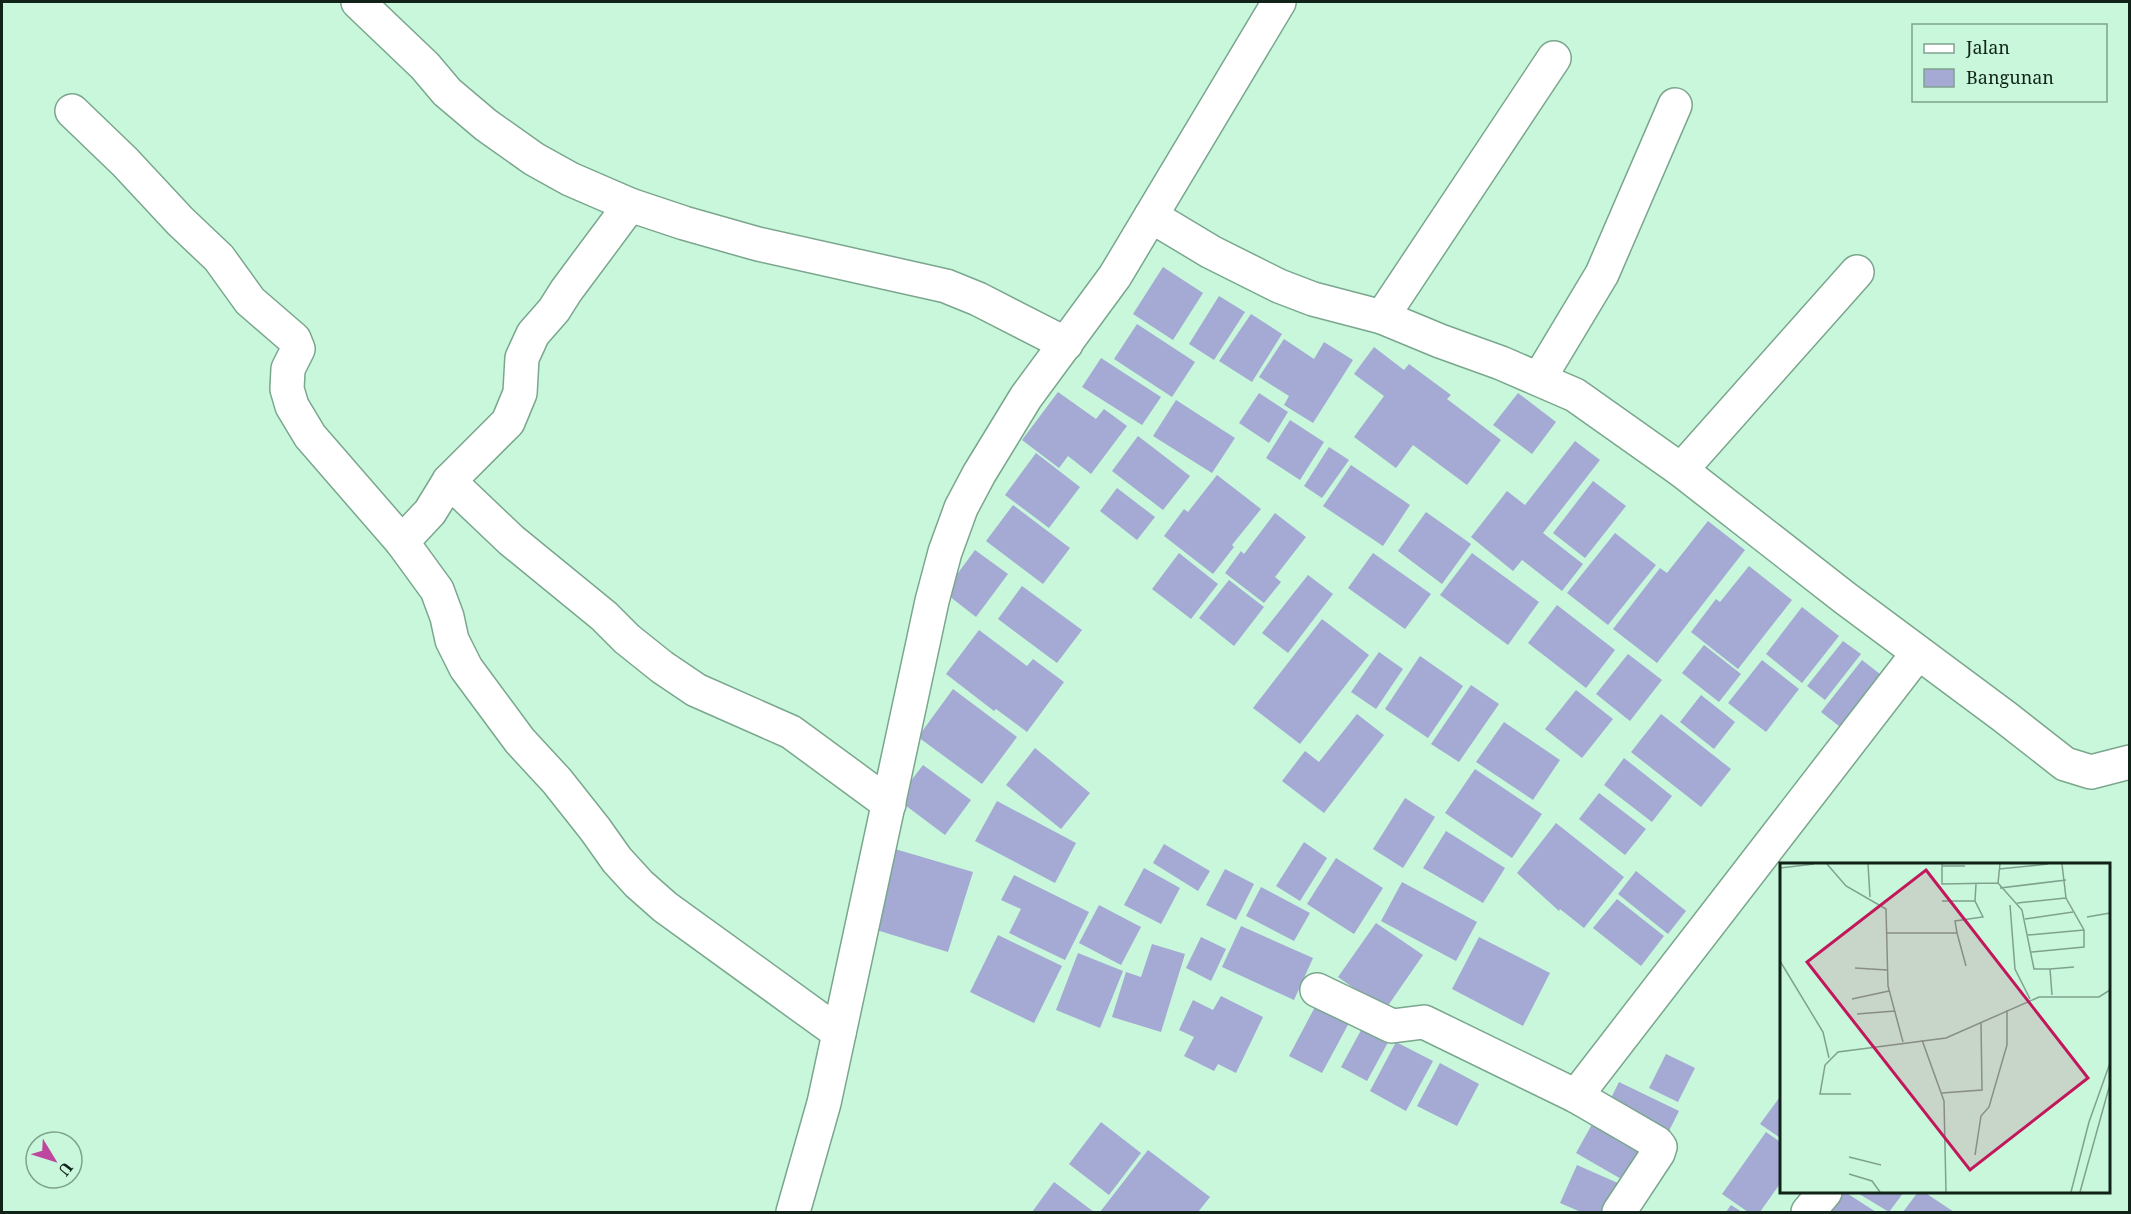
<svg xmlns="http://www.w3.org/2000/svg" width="2131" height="1214" font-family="'Noto Serif',serif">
	<rect width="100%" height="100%" fill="#c8f7dc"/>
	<g fill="#a4aad3">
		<path d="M1163 267 1203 293 1173 340 1133 314Z"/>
		<path d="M1219 296 1245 312 1214 360 1189 344Z"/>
		<path d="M1251 314 1282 334 1252 382 1219 361Z"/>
		<path d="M1137 324 1195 362 1172 397 1114 359Z"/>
		<path d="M1284 339 1314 359 1324 342 1353 360 1313 423 1284 405 1289 396 1259 377Z"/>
		<path d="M1374 347 1404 370 1409 364 1451 395 1447 399 1501 440 1467 485 1413 445 1396 468 1354 437 1384 396 1354 374Z"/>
		<path d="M1101 358 1161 397 1142 425 1082 387Z"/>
		<path d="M1058 392 1096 419 1104 409 1127 426 1091 474 1068 456 1059 468 1022 440Z"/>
		<path d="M1259 393 1288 412 1269 443 1239 423Z"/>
		<path d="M1518 393 1556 422 1532 454 1493 425Z"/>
		<path d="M1176 400 1235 438 1212 473 1153 436Z"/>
		<path d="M1290 420 1324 442 1300 480 1266 458Z"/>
		<path d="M1138 436 1190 476 1163 510 1112 471Z"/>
		<path d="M1575 441 1600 460 1543 533 1583 564 1562 591 1522 560 1513 571 1471 537 1507 491 1525 505Z"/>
		<path d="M1329 447 1349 460 1322 498 1304 486Z"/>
		<path d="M1036 453 1080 487 1049 528 1005 495Z"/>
		<path d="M1351 465 1410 505 1383 546 1323 506Z"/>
		<path d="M1217 475 1261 509 1232 545 1234 547 1213 574 1164 536 1184 509 1188 512Z"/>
		<path d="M1593 481 1626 506 1585 558 1553 533Z"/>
		<path d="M1117 488 1155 517 1137 540 1100 511Z"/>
		<path d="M1013 505 1070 548 1043 584 986 541Z"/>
		<path d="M1426 512 1471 544 1442 584 1398 551Z"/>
		<path d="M1275 513 1306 537 1275 577 1281 582 1264 603 1225 573 1241 551 1244 554Z"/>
		<path d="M1708 521 1745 550 1657 663 1613 629 1660 568 1667 573Z"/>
		<path d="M1615 533 1656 565 1608 625 1567 593Z"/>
		<path d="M975 550 1008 574 976 617 944 592Z"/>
		<path d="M1179 553 1218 584 1191 619 1152 589Z"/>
		<path d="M1373 553 1431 594 1405 629 1348 588Z"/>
		<path d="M1472 553 1539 602 1508 645 1440 595Z"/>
		<path d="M1749 566 1792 600 1738 669 1691 632 1716 599 1720 602Z"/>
		<path d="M1308 575 1333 594 1288 653 1262 633Z"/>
		<path d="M1229 580 1264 607 1234 646 1199 618Z"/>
		<path d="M1022 586 1082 630 1057 663 998 619Z"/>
		<path d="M1557 605 1615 650 1586 688 1528 643Z"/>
		<path d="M1802 607 1839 636 1802 683 1766 654Z"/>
		<path d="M1322 619 1369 655 1300 744 1253 708Z"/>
		<path d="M979 630 1027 666 1033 659 1064 682 1027 732 996 709 994 711 946 674Z"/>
		<path d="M1843 641 1861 654 1825 700 1807 686Z"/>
		<path d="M1704 645 1741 674 1719 702 1682 673Z"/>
		<path d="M1379 652 1403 669 1376 709 1351 692Z"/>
		<path d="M1628 654 1662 680 1630 721 1596 694Z"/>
		<path d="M1420 656 1463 686 1428 738 1385 709Z"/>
		<path d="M1762 660 1799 689 1766 732 1728 703Z"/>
		<path d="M1862 660 1889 681 1848 733 1821 712Z"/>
		<path d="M1471 685 1499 704 1459 762 1431 744Z"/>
		<path d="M953 689 1017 737 982 784 918 737Z"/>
		<path d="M1576 690 1613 719 1582 758 1545 729Z"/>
		<path d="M1701 695 1735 722 1714 749 1680 722Z"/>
		<path d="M1357 714 1384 735 1324 813 1282 781 1305 751 1319 762Z"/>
		<path d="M1661 714 1731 769 1701 807 1631 752Z"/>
		<path d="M1504 722 1560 760 1533 800 1476 762Z"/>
		<path d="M1035 748 1090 793 1061 829 1006 785Z"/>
		<path d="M1624 758 1672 796 1652 822 1604 785Z"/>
		<path d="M923 765 971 800 945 835 897 799Z"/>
		<path d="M1475 769 1542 814 1512 858 1445 813Z"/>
		<path d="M1599 793 1646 829 1625 855 1579 819Z"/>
		<path d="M1405 798 1435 817 1403 868 1373 849Z"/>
		<path d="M997 801 1076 843 1055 883 975 841Z"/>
		<path d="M1556 823 1624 877 1584 928 1560 909 1559 911 1517 873Z"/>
		<path d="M1446 831 1505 868 1483 903 1423 868Z"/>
		<path d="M1304 842 1327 858 1300 901 1276 886Z"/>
		<path d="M1164 844 1210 871 1198 891 1153 863Z"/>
		<path d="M895 849 973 872 948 952 870 928Z"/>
		<path d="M1336 858 1383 888 1354 934 1307 904Z"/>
		<path d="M1144 868 1180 888 1161 924 1124 905Z"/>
		<path d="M1225 869 1254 884 1236 920 1206 905Z"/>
		<path d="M1636 871 1686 911 1668 934 1618 894Z"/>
		<path d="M1014 875 1089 912 1065 960 1009 933 1021 909 1001 900Z"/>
		<path d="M1402 882 1477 922 1456 961 1381 921Z"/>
		<path d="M1261 887 1310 913 1294 941 1246 916Z"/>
		<path d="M1617 899 1664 936 1641 966 1593 928Z"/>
		<path d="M1099 905 1141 927 1121 965 1079 943Z"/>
		<path d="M1376 923 1423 955 1385 1010 1338 977Z"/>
		<path d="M1241 926 1313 958 1294 1000 1222 967Z"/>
		<path d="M998 935 1062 966 1034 1023 970 992Z"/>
		<path d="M1201 937 1226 949 1211 981 1186 968Z"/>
		<path d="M1479 937 1550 973 1523 1026 1452 989Z"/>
		<path d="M1152 944 1185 954 1161 1032 1112 1017 1126 972 1141 977Z"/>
		<path d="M1078 953 1123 971 1100 1028 1056 1010Z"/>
		<path d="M1221 996 1263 1017 1236 1073 1218 1064 1214 1071 1184 1056 1194 1037 1179 1030 1193 1000 1213 1010Z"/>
		<path d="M1316 1005 1349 1023 1322 1073 1289 1056Z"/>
		<path d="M1366 1021 1392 1035 1367 1081 1341 1067Z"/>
		<path d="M1396 1042 1433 1061 1406 1111 1370 1091Z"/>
		<path d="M1666 1054 1695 1068 1678 1102 1649 1088Z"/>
		<path d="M1440 1063 1479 1084 1457 1126 1417 1106Z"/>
		<path d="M1619 1082 1679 1111 1667 1135 1607 1106Z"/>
		<path d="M1782 1094V1139L1760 1124Z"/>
		<path d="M1595 1119 1643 1146 1623 1180 1576 1153Z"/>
		<path d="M1101 1122 1141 1153 1109 1195 1069 1164Z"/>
		<path d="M1766 1132 1782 1143V1181L1760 1212H1748L1722 1194Z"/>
		<path d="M1148 1150 1210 1197 1198 1212H1100Z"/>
		<path d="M1577 1165 1620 1184 1607 1212H1581L1560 1203Z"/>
		<path d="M1054 1182 1094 1212H1032Z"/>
		<path d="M1842 1192H1845L1876 1212H1828Z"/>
		<path d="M1856 1192H1904L1889 1212Z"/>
		<path d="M1918 1192H1924L1954 1212H1903Z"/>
		<path d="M1731 1205 1742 1212H1726Z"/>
	</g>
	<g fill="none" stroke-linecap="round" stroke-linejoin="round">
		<g stroke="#7aa68d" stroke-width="36">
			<g id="street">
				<path d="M358 2 425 66 447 92 486 125 534 159 570 179 630 205 684 223 758 244 946 286 978 299 1066 344"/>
				<path d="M72 111 125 162 180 221 219 258 250 301 294 339 298 349 288 369 287 389 292 406 310 436 402 542 437 590 447 617 452 640 466 668 520 741 557 781 595 829 617 860 639 884 665 907 839 1033"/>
				<path d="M630 205 566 291 554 310 533 334 522 358 520 393 508 422 449 481 511 540 604 616 627 639 662 667 696 690 791 732 889 804"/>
				<path d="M1151 216 1211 252 1279 286 1313 299 1382 317 1440 341 1501 363 1575 395 1681 470 1845 598 2005 717 2065 764 2091 772 2130 762"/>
				<path d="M1382 317 1554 58"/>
				<path d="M1539 379 1602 274 1675 105"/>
				<path d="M1681 470 1857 272"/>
				<path d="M402 542 430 512 449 481"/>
				<path d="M1317 990 1392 1026 1424 1022 1576 1096"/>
				<path d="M793 1212 824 1103 932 601 945 552 961 508 979 474 1026 397 1115 276 1279 2"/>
				<path d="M1619 1212 1658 1153 1660 1147 1657 1143 1576 1096 1918 653"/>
				<path d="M1808 1212 1825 1192"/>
			</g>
		</g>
		<use href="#street" stroke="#fff" stroke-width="33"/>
	</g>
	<g transform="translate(1780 863)">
		<rect width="330" height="330" fill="#c8f7dc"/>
		<path fill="none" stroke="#7fa28e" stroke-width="1.5" d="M47 1 66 23 106 46 108 123 123 179M88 1 90 34M162 1V21L218 20M220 1 218 20 242 47 254 106H270L272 132M162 3H185M0 5 34 1M219 6 268 1M220 25 286 17M162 38H195M237 40 286 35M230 42 235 106 250 136M307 54 330 50M245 56 293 49M107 70H177L175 58 203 54 195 38 196 21M177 70 186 103M248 72 304 67M251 89 304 84V67L286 35 282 1M0 98 43 169 49 195M75 105 107 107M270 106 294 104M72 136 109 128M77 151 115 148M142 177 164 238 166 329M162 230 202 227 201 159M71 231H40L45 202 58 189 166 175 259 134H319L330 127M195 292 201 253 209 244 227 182V147M69 294 101 302M69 311 92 318 100 329M291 329 309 259 330 200M300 329 330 221"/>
		<path fill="#c2185b" fill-opacity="0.15" stroke="#c2185b" stroke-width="3" d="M146 7 308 215 190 307 27 99Z"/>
		<rect width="330" height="330" fill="none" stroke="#112319" stroke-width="3"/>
	</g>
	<rect width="2131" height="1214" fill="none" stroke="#112319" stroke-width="6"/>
	<rect x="1912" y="24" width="195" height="78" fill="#c8f7dc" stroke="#7fa28e" stroke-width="1.5"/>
	<rect x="1924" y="44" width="30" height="9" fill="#ffffff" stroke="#7fa28e" stroke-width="1.5"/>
	<text x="1966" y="54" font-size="18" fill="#112319">Jalan</text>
	<rect x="1924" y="69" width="30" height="18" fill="#a4aad3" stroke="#7fa28e" stroke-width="1.5"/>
	<text x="1966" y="84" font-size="18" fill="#112319">Bangunan</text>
	<g transform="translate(54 1160) rotate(128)"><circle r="28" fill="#c8f7dc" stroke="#7fa28e" stroke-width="1.5"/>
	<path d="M0-4.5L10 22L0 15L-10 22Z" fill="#bd479e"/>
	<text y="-9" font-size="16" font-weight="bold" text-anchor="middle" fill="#112319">U</text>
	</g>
</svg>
